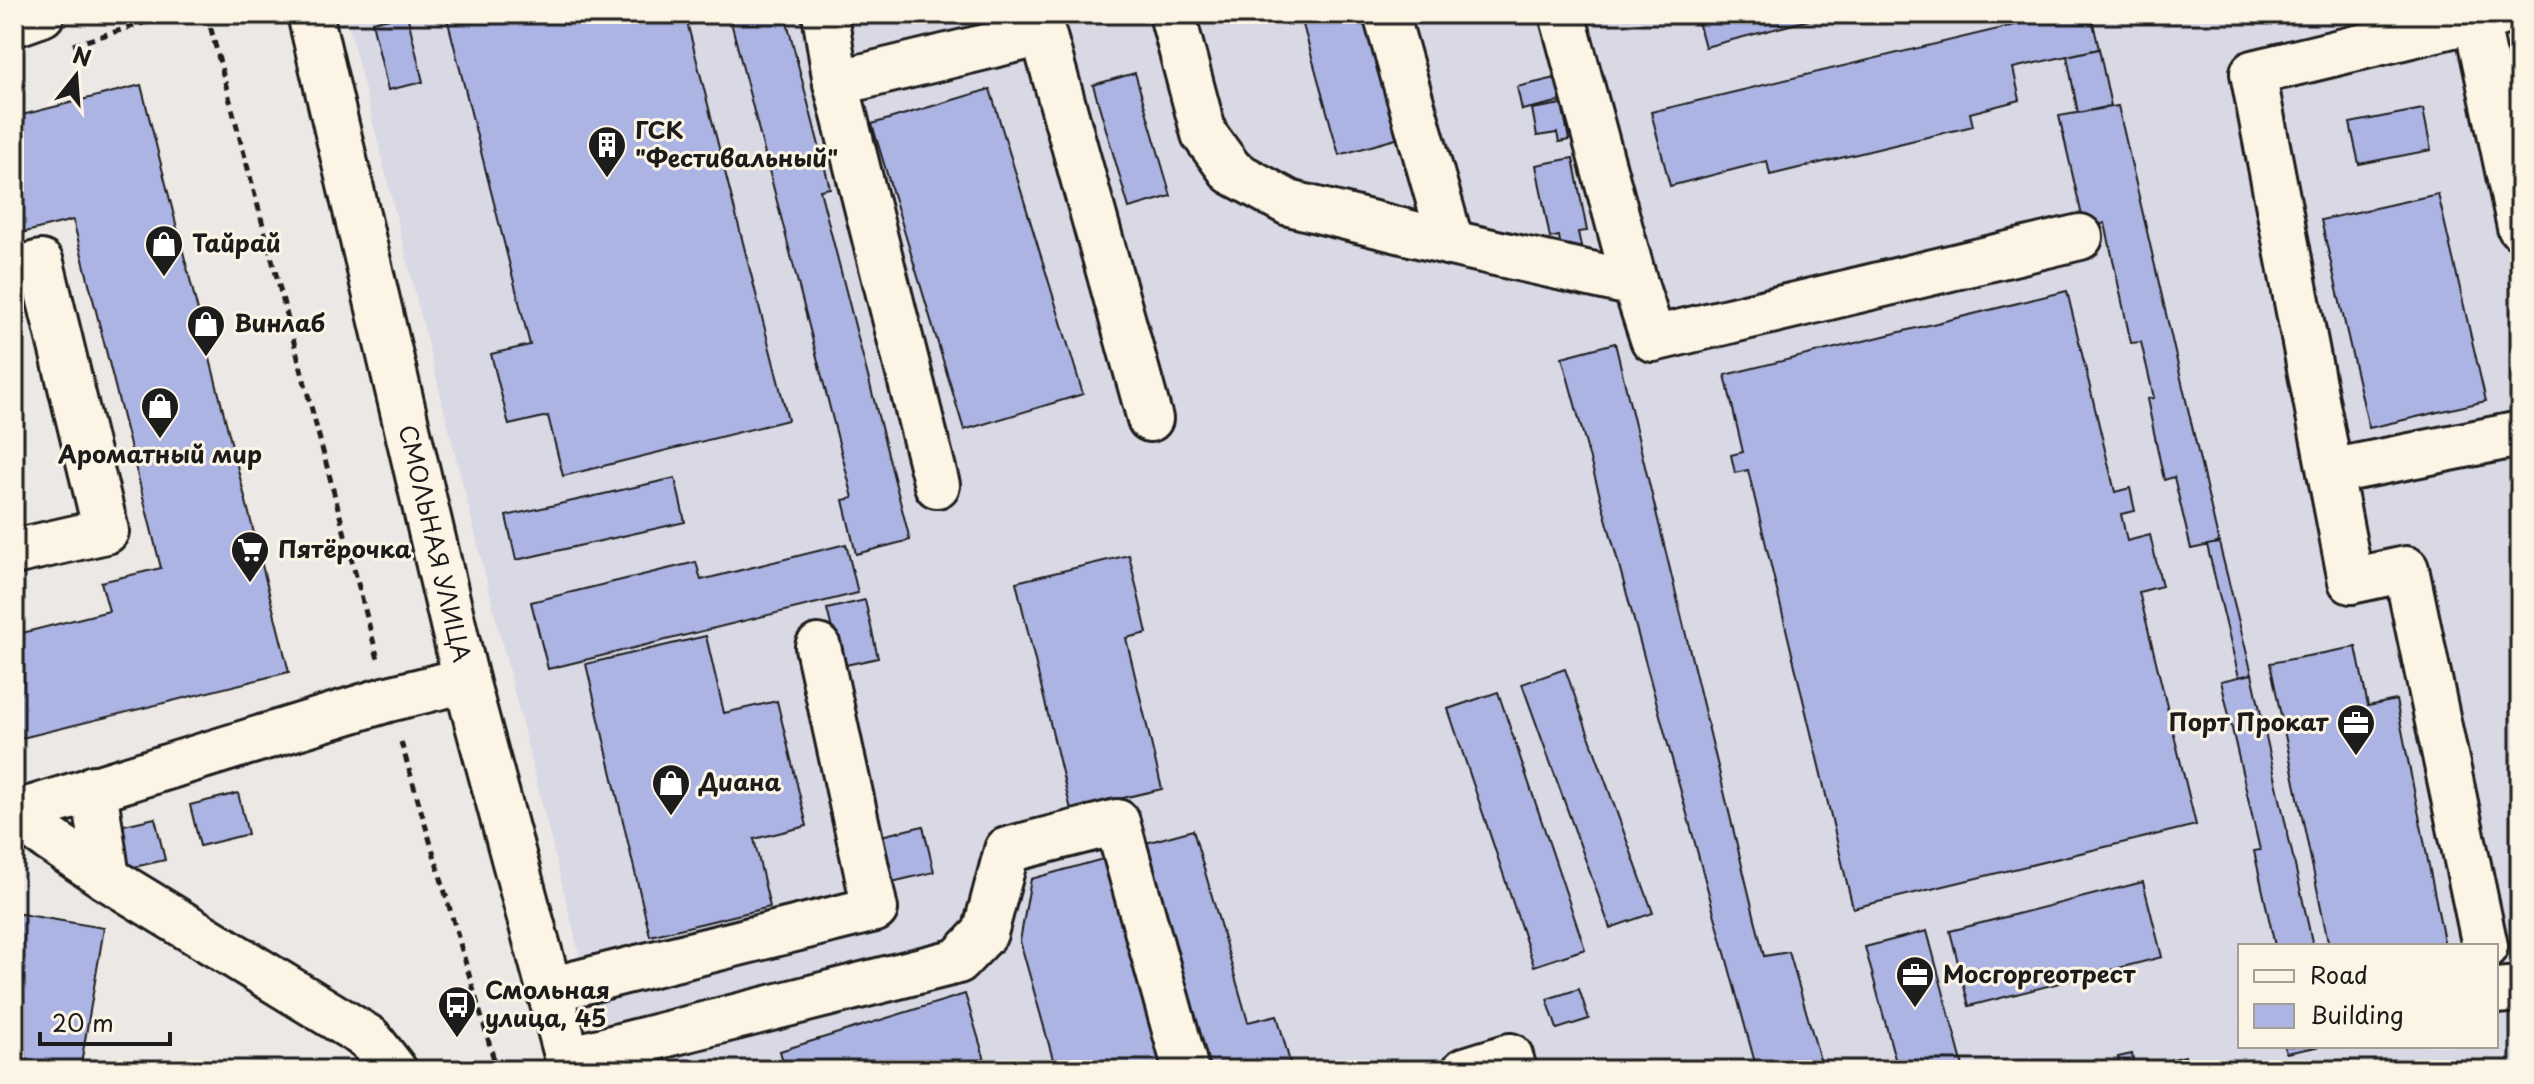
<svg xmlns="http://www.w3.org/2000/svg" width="2534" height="1084" font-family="'Playpen Sans',sans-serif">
	<rect width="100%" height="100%" fill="#ece8e5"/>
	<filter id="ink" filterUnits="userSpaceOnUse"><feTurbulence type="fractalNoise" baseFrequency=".0125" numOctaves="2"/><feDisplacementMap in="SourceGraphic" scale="16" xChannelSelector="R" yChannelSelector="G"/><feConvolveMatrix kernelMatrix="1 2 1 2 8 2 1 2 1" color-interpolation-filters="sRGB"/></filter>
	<g filter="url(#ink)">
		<path fill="#d9d8e5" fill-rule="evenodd" d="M346 14H2520V1070H608ZM2240 946H2496V1046H2240Z"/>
		<g fill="#acb4e4" stroke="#1c1c1c" stroke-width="2">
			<path d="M407 14 423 82 388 90 372 22Z"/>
			<path d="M446 14H685L788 420 563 476 548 416 509 425 491 354 530 345Z"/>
			<path d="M729 14H785L830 188 820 190 910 540 856 554 843 500 853 498Z"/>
			<path d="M1300 14H1368L1403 137 1339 155Z"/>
			<path d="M1696 14H1832L1705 47Z"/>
			<path d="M2061 14H2091L2099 49 2013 68 2020 100 1970 113 1973 126 1770 175 1767 161 1670 186 1651 112Z"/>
			<path d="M2099 49 2111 106 2078 113 2067 56Z"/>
			<path d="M1135 73 1171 196 1129 208 1093 85Z"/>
			<path d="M1560 77 1566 100 1522 110 1517 87Z"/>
			<path d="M141 85 289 672 14 740V635L109 611 101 582 161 568 73 220 14 235V117Z"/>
			<path d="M990 89 1083 394 964 430 872 124Z"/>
			<path d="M1562 104 1569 140 1559 142 1557 133 1537 136 1532 109Z"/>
			<path d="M2118 106 2219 543 2191 549 2174 477 2164 480 2147 399 2154 398 2141 342 2131 343 2105 223 2085 229 2059 116Z"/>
			<path d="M2423 109 2431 150 2359 164 2350 123Z"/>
			<path d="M1573 158 1587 231 1578 232 1582 251 1562 255 1559 236 1550 238 1536 165Z"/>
			<path d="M2438 194 2486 401 2369 428 2321 220Z"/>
			<path d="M2067 291 2115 492 2130 488 2135 511 2121 514 2127 541 2150 535 2162 586 2139 592 2196 825 1853 908 1748 470 1735 473 1731 455 1743 452 1725 375Z"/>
			<path d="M1615 343 1764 956 1789 952 1823 1070H1757L1562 357Z"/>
			<path d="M675 478 685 522 516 560 506 516Z"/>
			<path d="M2219 543 2252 674 2239 677 2207 545Z"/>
			<path d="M846 544 858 593 548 669 531 602 696 562 701 580Z"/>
			<path d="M1129 555 1147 633 1126 638 1162 789 1071 810 1016 582Z"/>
			<path d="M865 600 878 658 841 666 827 609Z"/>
			<path d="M706 636 724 713 777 701 807 826 754 839 770 907 650 936 586 664Z"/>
			<path d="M2356 647 2368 706 2396 700 2445 946H2329L2270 663Z"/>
			<path d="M1565 669 1653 913 1610 928 1522 684Z"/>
			<path d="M2252 674 2313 946H2275L2254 851 2260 850 2221 681Z"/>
			<path d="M1498 692 1585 949 1534 966 1448 709Z"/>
			<path d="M238 793 248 834 200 846 190 805Z"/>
			<path d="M155 818 165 860 125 869 115 827Z"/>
			<path d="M923 826 934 872 892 882 881 836Z"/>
			<path d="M1193 830 1248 1022 1277 1015 1292 1070H1209L1146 843Z"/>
			<path d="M1103 859 1162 1070H1056L1020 941 1031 879Z"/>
			<path d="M2143 882 2162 957 1969 1006 1950 931Z"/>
			<path d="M15 913 104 928 80 1070H14Z"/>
			<path d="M1927 931 1964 1070H1898L1865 947Z"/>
			<path d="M1579 989 1589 1019 1557 1029 1547 999Z"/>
			<path d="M965 994 988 1070H785L780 1051Z"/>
			<path d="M2284 1046H2322L2286 1053Z"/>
			<path d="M2132 1054 2135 1069 2185 1056 2189 1070H2121L2118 1057Z"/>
			<path d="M2408 1063 2409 1070H2368Z"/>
		</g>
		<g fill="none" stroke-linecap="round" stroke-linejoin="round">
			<g stroke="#1c1c1c" stroke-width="50">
				<g id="minor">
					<path id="s1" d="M310 14 466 680 571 1070"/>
					<path d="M825 14 836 83 937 485"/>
					<path d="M1172 14 1204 134 1232 172 1289 203 1451 243 1635 284 1653 339 2080 237"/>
					<path d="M1386 14 1451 243"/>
					<path d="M1562 14 1635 284"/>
					<path d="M2476 19 2520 227"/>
					<path d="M14 24 42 14"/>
					<path d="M836 83 1043 33 1150 419"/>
					<path d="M14 270 41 263 106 531 14 552"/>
					<path d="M2330 472 2520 434"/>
					<path d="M94 788 107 878"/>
					<path d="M14 814 388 699 466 680"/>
					<path d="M14 815 107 878 369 1038 394 1070"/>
					<path d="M2485 946 2406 569 2351 581 2253 73 2498 14"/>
					<path d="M549 990 875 909 818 647"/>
					<path d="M2496 991 2520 989"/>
					<path d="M568 1059 958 961 985 933 1007 850 1117 822 1186 1070"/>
					<path d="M1465 1070 1510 1056 1514 1070"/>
				</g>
			</g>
			<g stroke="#1c1c1c" stroke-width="5" stroke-dasharray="8 6" stroke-linecap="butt">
				<path d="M207 14 378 659"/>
				<path d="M73 45 172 14"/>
				<path d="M401 742 497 1070"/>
			</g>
			<use href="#minor" stroke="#fcf5e5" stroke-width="44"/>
		</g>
	</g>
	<defs>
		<g id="building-pin" transform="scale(2)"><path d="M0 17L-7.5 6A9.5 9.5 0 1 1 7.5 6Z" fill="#1c1c1c" stroke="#fcf5e5"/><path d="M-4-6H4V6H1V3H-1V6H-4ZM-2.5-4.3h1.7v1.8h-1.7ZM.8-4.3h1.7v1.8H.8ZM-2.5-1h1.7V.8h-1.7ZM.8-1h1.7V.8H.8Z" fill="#fff"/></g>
		<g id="shop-pin" transform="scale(2)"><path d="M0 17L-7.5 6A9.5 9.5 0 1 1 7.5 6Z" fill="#1c1c1c" stroke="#fcf5e5"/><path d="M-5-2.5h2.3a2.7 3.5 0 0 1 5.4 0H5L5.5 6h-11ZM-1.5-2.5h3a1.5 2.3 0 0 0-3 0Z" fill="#fff"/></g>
		<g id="supermarket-pin" transform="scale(2)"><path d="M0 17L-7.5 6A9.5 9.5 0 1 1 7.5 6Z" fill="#1c1c1c" stroke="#fcf5e5"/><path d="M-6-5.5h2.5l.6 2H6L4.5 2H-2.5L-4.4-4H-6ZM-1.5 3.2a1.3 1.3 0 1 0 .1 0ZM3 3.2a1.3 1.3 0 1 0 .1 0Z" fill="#fff"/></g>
		<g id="office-pin" transform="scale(2)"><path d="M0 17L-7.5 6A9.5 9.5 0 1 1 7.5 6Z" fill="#1c1c1c" stroke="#fcf5e5"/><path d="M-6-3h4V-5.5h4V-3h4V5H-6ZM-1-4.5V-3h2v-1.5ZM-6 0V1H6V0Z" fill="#fff"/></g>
		<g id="bus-pin" transform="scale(2)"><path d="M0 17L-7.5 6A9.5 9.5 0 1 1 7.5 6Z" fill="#1c1c1c" stroke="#fcf5e5"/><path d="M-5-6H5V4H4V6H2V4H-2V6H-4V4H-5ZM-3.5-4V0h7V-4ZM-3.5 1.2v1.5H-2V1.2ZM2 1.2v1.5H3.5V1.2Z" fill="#fff"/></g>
	</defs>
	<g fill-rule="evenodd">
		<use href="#building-pin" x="607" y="145"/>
		<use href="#shop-pin" x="164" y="244"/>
		<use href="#shop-pin" x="206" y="324"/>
		<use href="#shop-pin" x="160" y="406"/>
		<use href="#supermarket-pin" x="250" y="550"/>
		<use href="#office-pin" x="2356" y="723"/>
		<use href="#shop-pin" x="671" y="783"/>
		<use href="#office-pin" x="1915" y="975"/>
		<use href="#bus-pin" x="457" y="1005"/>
	</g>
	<g text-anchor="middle" stroke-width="6" stroke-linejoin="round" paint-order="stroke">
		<g font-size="24" font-weight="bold" fill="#1c1c1c" stroke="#fcf5e5" text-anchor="start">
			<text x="635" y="139">ГСК<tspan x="635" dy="28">"Фестивальный"</tspan></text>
			<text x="192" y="252">Тайрай</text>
			<text x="234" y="332">Винлаб</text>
			<text x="160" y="463" text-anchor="middle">Ароматный мир</text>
			<text x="278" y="558">Пятёрочка</text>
			<text x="2328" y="731" text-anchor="end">Порт Прокат</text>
			<text x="699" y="791">Диана</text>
			<text x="1943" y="983">Мосгоргеотрест</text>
			<text x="485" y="999">Смольная<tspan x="485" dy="28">улица, 45</tspan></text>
		</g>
		<g font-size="24" fill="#1c1c1c" stroke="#fcf5e5">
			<text dy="8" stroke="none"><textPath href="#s1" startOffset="544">СМОЛЬНАЯ УЛИЦА</textPath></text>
		</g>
	</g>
	<rect width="2534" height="1084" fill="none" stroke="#fcf5e5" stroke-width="48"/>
	<rect x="24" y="24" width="2486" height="1036" fill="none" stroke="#1c1c1c" stroke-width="3" filter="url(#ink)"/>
	<rect x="2238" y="944" width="260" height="104" fill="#fcf5e5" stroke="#a29e95" stroke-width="2"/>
	<rect x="2254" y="970" width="40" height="12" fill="#fcf5e5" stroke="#a29e95" stroke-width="2"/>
	<text x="2310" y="984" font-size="24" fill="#1c1c1c">Road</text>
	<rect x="2254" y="1004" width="40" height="24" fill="#acb4e4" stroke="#a29e95" stroke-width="2"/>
	<text x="2310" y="1024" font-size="24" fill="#1c1c1c">Building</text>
	<g transform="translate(76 76) rotate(17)" stroke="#fcf5e5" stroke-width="6" paint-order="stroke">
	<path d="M0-6L14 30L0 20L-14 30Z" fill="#1c1c1c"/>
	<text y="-12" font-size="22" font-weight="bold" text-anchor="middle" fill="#1c1c1c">N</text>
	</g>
	<path d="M40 1032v12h130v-12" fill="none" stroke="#1c1c1c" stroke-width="4"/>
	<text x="52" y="1032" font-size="24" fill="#1c1c1c" stroke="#fcf5e5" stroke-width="6" paint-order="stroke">20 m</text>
</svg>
